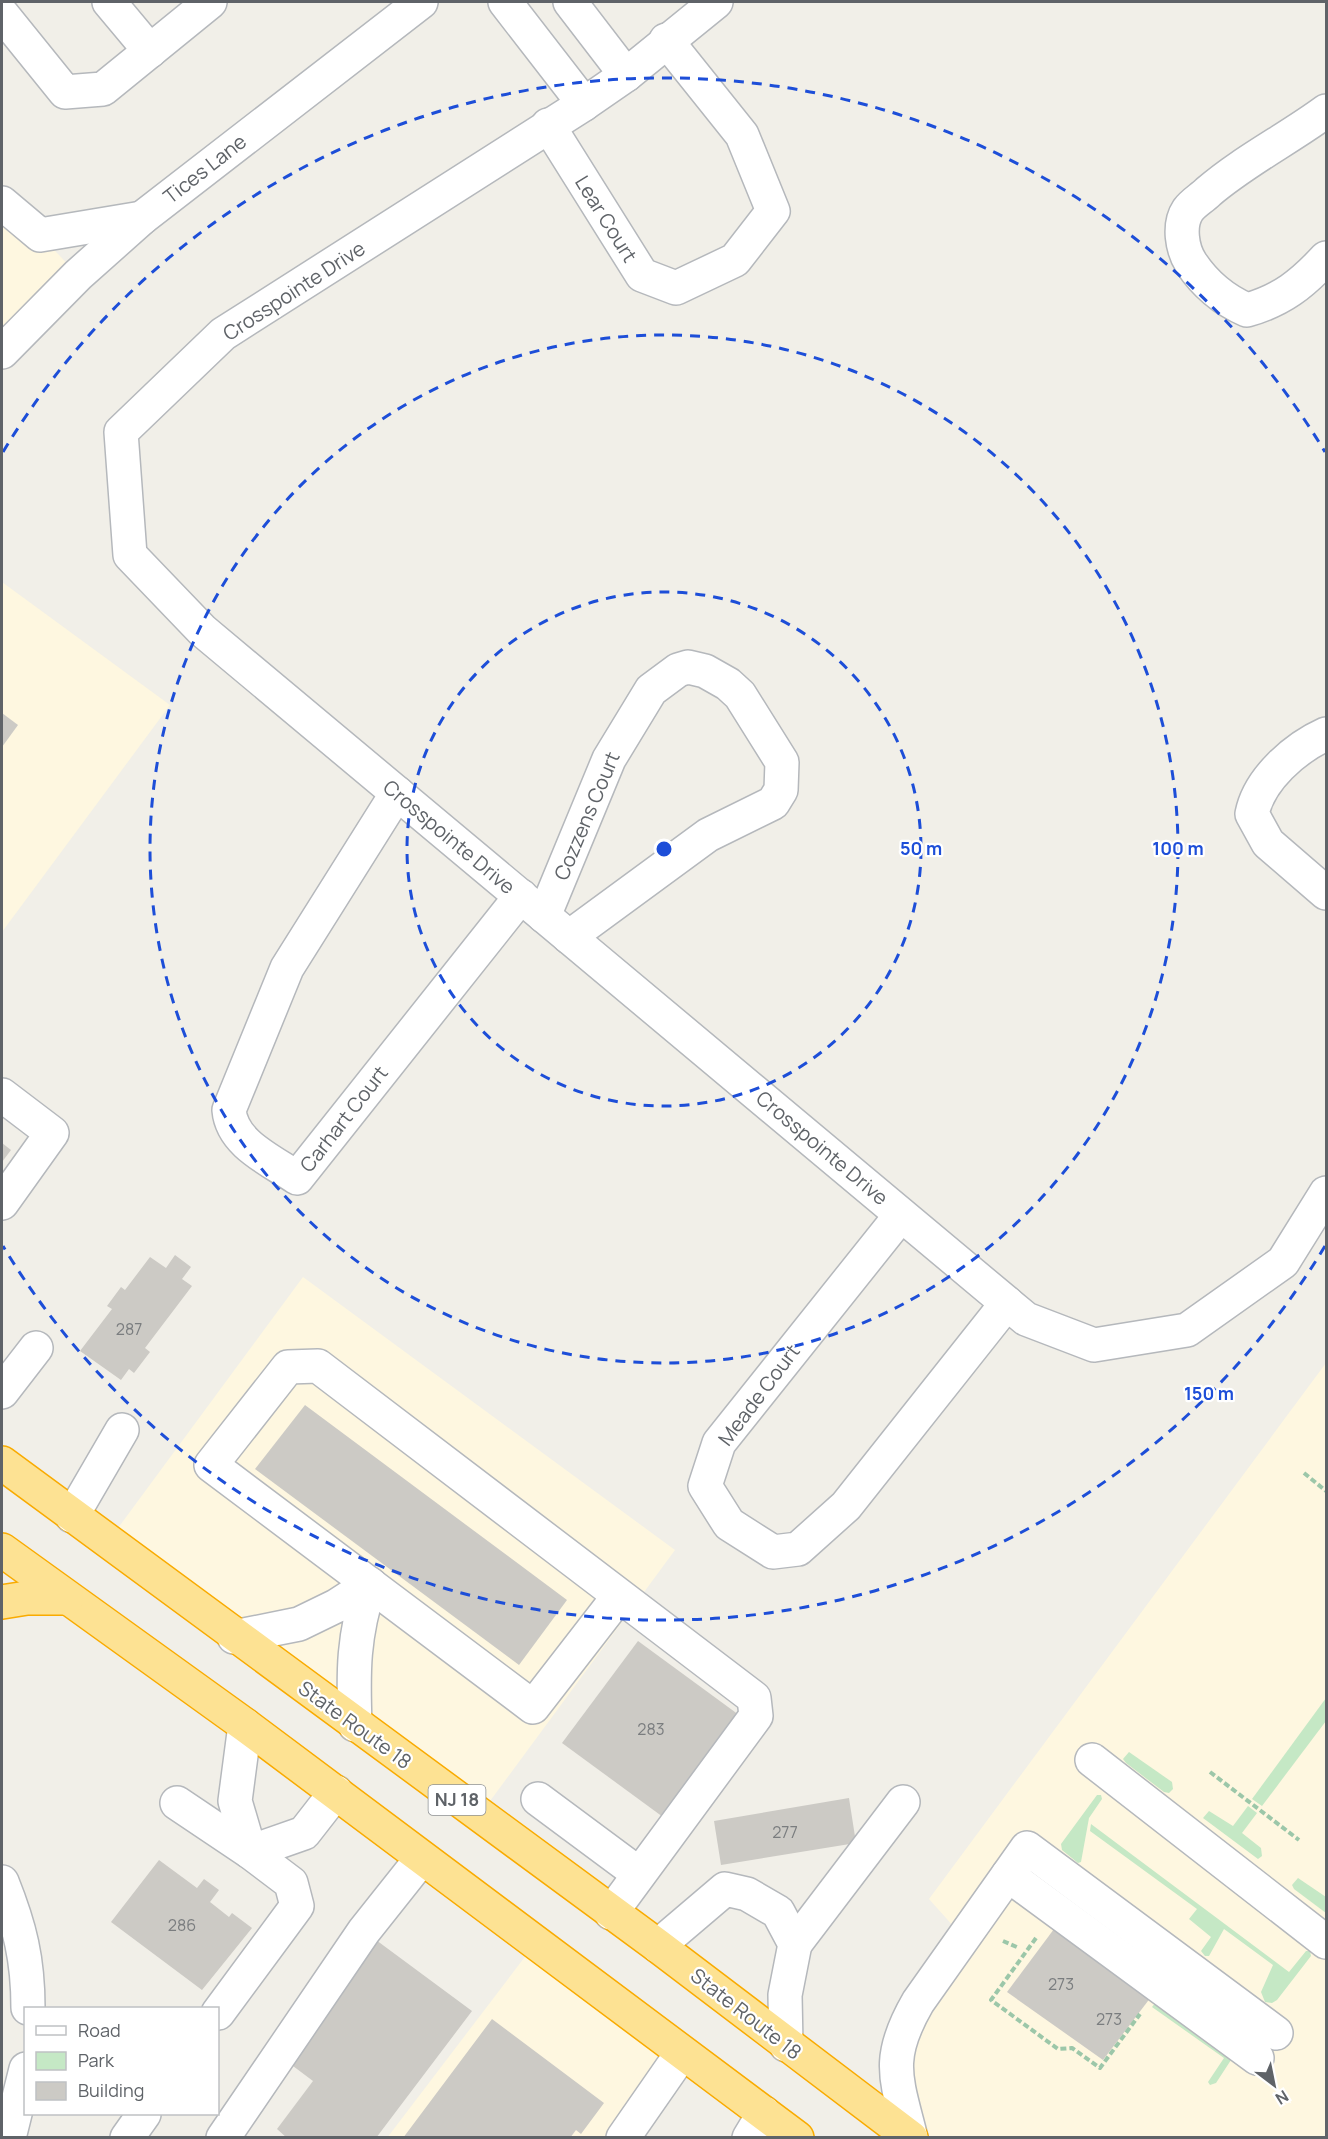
<svg xmlns="http://www.w3.org/2000/svg" width="1328" height="2139" font-family="Manrope,sans-serif">
	<rect width="100%" height="100%" fill="#f1efe8"/>
	<g fill="#fef7e0">
		<path d="M2 203 40 235 78 275 2 352Z"/>
		<path d="M2 582 170 705 2 932Z"/>
		<path d="M303 1277 675 1550 479 1816 107 1543Z"/>
		<path d="M1326 1363V2137H911L896 2050 963 1937 929 1899Z"/>
		<path d="M537 1941 682 2053 623 2137 387 2138Z"/>
	</g>
	<g fill="#c5e8c5">
		<path d="M1326 1698V1721L1262 1806 1252 1799Z"/>
		<path d="M1129 1752 1172 1782 1173 1789 1169 1793 1164 1792 1126 1763 1123 1759Z"/>
		<path d="M1097 1795H1101L1102 1799 1089 1818 1081 1862 1078 1863 1062 1850 1061 1844Z"/>
		<path d="M1248 1806 1257 1813 1242 1833 1261 1848 1262 1856 1258 1859 1203 1818 1209 1811 1233 1826Z"/>
		<path d="M1091 1824 1289 1972 1306 1951H1310L1311 1956 1277 2000 1272 2003 1265 2002 1261 1992 1273 1965 1224 1929 1209 1956H1205L1201 1951 1211 1937 1189 1919 1197 1909 1090 1831Z"/>
		<path d="M1298 1878 1326 1897V1913L1294 1889 1292 1885Z"/>
		<path d="M1156 2002 1231 2056V2060L1216 2083 1210 2085 1208 2082 1224 2058 1152 2007Z"/>
	</g>
	<g fill="#cccac5">
		<path d="M2 713 18 725 2 747Z"/>
		<path d="M2 1143 11 1150 2 1162Z"/>
		<path d="M175 1255 191 1267 182 1279 192 1286 145 1348 150 1352 134 1373 129 1369 121 1380 80 1351 112 1309 107 1306 121 1287 125 1290 150 1257 166 1268Z"/>
		<path d="M305 1405 567 1600 519 1665 255 1469Z"/>
		<path d="M638 1641 739 1715 663 1817 562 1743Z"/>
		<path d="M849 1798 856 1843 721 1865 714 1821Z"/>
		<path d="M159 1860 197 1888 204 1879 219 1890 210 1902 229 1917 232 1913 252 1928 202 1990 111 1922Z"/>
		<path d="M1054 1929 1151 1997 1103 2060 1007 1992Z"/>
		<path d="M376 1940 472 2011 376 2138H287L277 2129 313 2081 285 2060Z"/>
		<path d="M492 2019 604 2103 581 2134 576 2130 570 2138H403Z"/>
	</g>
	<g fill="none" stroke-linecap="round" stroke-linejoin="round">
		<g stroke="#b5b8bc" stroke-width="36">
			<g id="minor">
				<path d="M109 2 150 51"/>
				<path d="M505 2 584 104"/>
				<path d="M570 2 626 75"/>
				<path d="M716 2 626 75 584 104 223 334 121 432 130 555 202 630 1026 1319 1094 1345 1187 1330 1283 1262 1326 1193"/>
				<path d="M2 14 65 92 103 89 210 2"/>
				<path d="M1326 111C1288 139 1244 161 1208 192 1202 198 1193 203 1188 210 1178 225 1182 249 1191 263 1205 284 1224 300 1247 310 1282 300 1302 284 1326 258"/>
				<path d="M548 125 642 275 676 288 735 260 773 211 742 135 666 40"/>
				<path d="M2 203 40 235 142 218"/>
				<path d="M2 352 78 275 142 218 421 2"/>
				<path d="M1326 734C1295 748 1259 779 1252 814L1268 843 1326 893"/>
				<path d="M397 793 287 968 229 1110C232 1144 271 1160 297 1178L521 896"/>
				<path d="M544 916 609 759 651 690 678 670 688 667 705 671 728 684 740 695 782 762 781 790 773 803 708 835 569 937"/>
				<path d="M2 1095 52 1133 2 1203"/>
				<path d="M901 1215 719 1443 705 1486 729 1524 773 1552 798 1549 846 1506 1007 1303"/>
				<path d="M2 1392 36 1348"/>
				<path d="M72 1516 122 1430"/>
				<path d="M234 1637 299 1624 336 1606 370 1584C353 1636 353 1671 355 1725"/>
				<path d="M245 1725 235 1801 250 1852 304 1833 336 1792"/>
				<path d="M1092 1760 1326 1942"/>
				<path d="M538 1799 639 1874"/>
				<path d="M177 1803 250 1852 291 1883 297 1906 218 2013"/>
				<path d="M1008 1875 1257 2058"/>
				<path d="M2 1882C20 1927 28 1959 28 2008"/>
				<path d="M611 1913 756 1716 754 1698 318 1366 288 1367 211 1465 533 1707 619 1596"/>
				<path d="M795 1944 903 1802"/>
				<path d="M658 1946 725 1889 747 1894 778 1912 795 1944 785 1995 786 2045"/>
				<path d="M9 2138 26 2069"/>
				<path d="M127 2138 144 2114"/>
				<path d="M223 2138 364 1931 422 1858"/>
				<path d="M623 2138 682 2053"/>
				<path d="M749 2138 764 2113"/>
				<path d="M911 2138C896 2078 885 2059 918 2002L1027 1848 1276 2033"/>
			</g>
		</g>
		<g stroke="#f9ab00" stroke-width="36">
			<g id="highway">
				<path d="M2 1463 658 1946 911 2138"/>
				<path d="M2 1550 245 1725 797 2138"/>
				<path d="M2 1602 27 1598H67"/>
			</g>
		</g>
		<g stroke="#9cc7a9" stroke-width="4" stroke-dasharray="6 3" stroke-linecap="butt">
			<path d="M1304 1473 1326 1491"/>
			<path d="M1210 1772 1299 1840"/>
			<path d="M1036 1938 991 2000 1058 2049 1072 2048 1100 2068 1140 2014"/>
			<path d="M1003 1941 1019 1948"/>
		</g>
		<use href="#minor" stroke="#fff" stroke-width="33"/>
		<use href="#highway" stroke="#fde293" stroke-width="33"/>
	</g>
	<g fill="none" stroke="#1d4ed8" stroke-width="3" stroke-dasharray="10 8">
		<circle cx="664" cy="849" r="257"/>
		<circle cx="664" cy="849" r="514"/>
		<path d="M1325 1246A771 771 0 0 1 3 1246M3 452A771 771 0 0 1 1325 452"/>
	</g>
	<g text-anchor="middle" stroke-width="4.5" stroke-linejoin="round" paint-order="stroke">
		<g font-size="16" fill="#7a7d7f">
			<text x="129" y="1335">287</text>
			<text x="651" y="1735">283</text>
			<text x="785" y="1838">277</text>
			<text x="182" y="1931">286</text>
			<text x="1061" y="1990">273</text>
			<text x="1109" y="2025">273</text>
		</g>
		<rect fill="#fff" stroke="#8f9295" stroke-width="1.5" x="428.5" y="1785" width="57" height="30" rx="4.5"/>
		<g font-size="18" font-weight="bold" fill="#5f6368">
			<text x="457" y="1806">NJ 18</text>
		</g>
		<g font-size="20" fill="#5f6368" stroke="#fff">
			<text transform="translate(205 169) rotate(-38)" y="7">Tices Lane</text>
			<text transform="translate(606 219) rotate(58)" y="7">Lear Court</text>
			<text transform="translate(294 291) rotate(-33)" y="7">Crosspointe Drive</text>
			<text transform="translate(587 816) rotate(-67)" y="7">Cozzens Court</text>
			<text transform="translate(449 837) rotate(40)" y="7">Crosspointe Drive</text>
			<text transform="translate(344 1119) rotate(-52)" y="7">Carhart Court</text>
			<text transform="translate(822 1148) rotate(40)" y="7">Crosspointe Drive</text>
			<text transform="translate(759 1395) rotate(-53)" y="7">Meade Court</text>
			<text transform="translate(355 1725) rotate(36)" y="7">State Route 18</text>
			<text transform="translate(746 2014) rotate(38)" y="7">State Route 18</text>
		</g>
	</g>
	<circle cx="664" cy="849" r="9" fill="#1d4ed8" stroke="#fff" stroke-width="3"/>
	<g font-size="18" text-anchor="middle" font-weight="bold" fill="#1d4ed8" stroke="#fff" stroke-width="4.5" stroke-linejoin="round" paint-order="stroke">
		<text x="921" y="855">50 m</text>
		<text x="1178" y="855">100 m</text>
		<text x="1209" y="1400">150 m</text>
	</g>
	<rect width="1328" height="2139" fill="none" stroke="#5f6368" stroke-width="6"/>
	<rect x="24" y="2007" width="195" height="108" fill="#ffffff" stroke="#bfc1c3" stroke-width="1.5"/>
	<rect x="36" y="2026" width="30" height="9" fill="#ffffff" stroke="#bfc1c3" stroke-width="1.5"/>
	<text x="78" y="2037" font-size="18" fill="#5f6368">Road</text>
	<rect x="36" y="2052" width="30" height="18" fill="#c5e8c5" stroke="#bfc1c3" stroke-width="1.5"/>
	<text x="78" y="2067" font-size="18" fill="#5f6368">Park</text>
	<rect x="36" y="2082" width="30" height="18" fill="#cccac5" stroke="#bfc1c3" stroke-width="1.5"/>
	<text x="78" y="2097" font-size="18" fill="#5f6368">Building</text>
	<g transform="translate(1274 2085) rotate(148)" stroke="#ffffff" stroke-width="4.5" paint-order="stroke">
	<path d="M0-4.5L10 22L0 15L-10 22Z" fill="#5f6368"/>
	<text y="-9" font-size="16" font-weight="bold" text-anchor="middle" fill="#5f6368">N</text>
	</g>
</svg>
